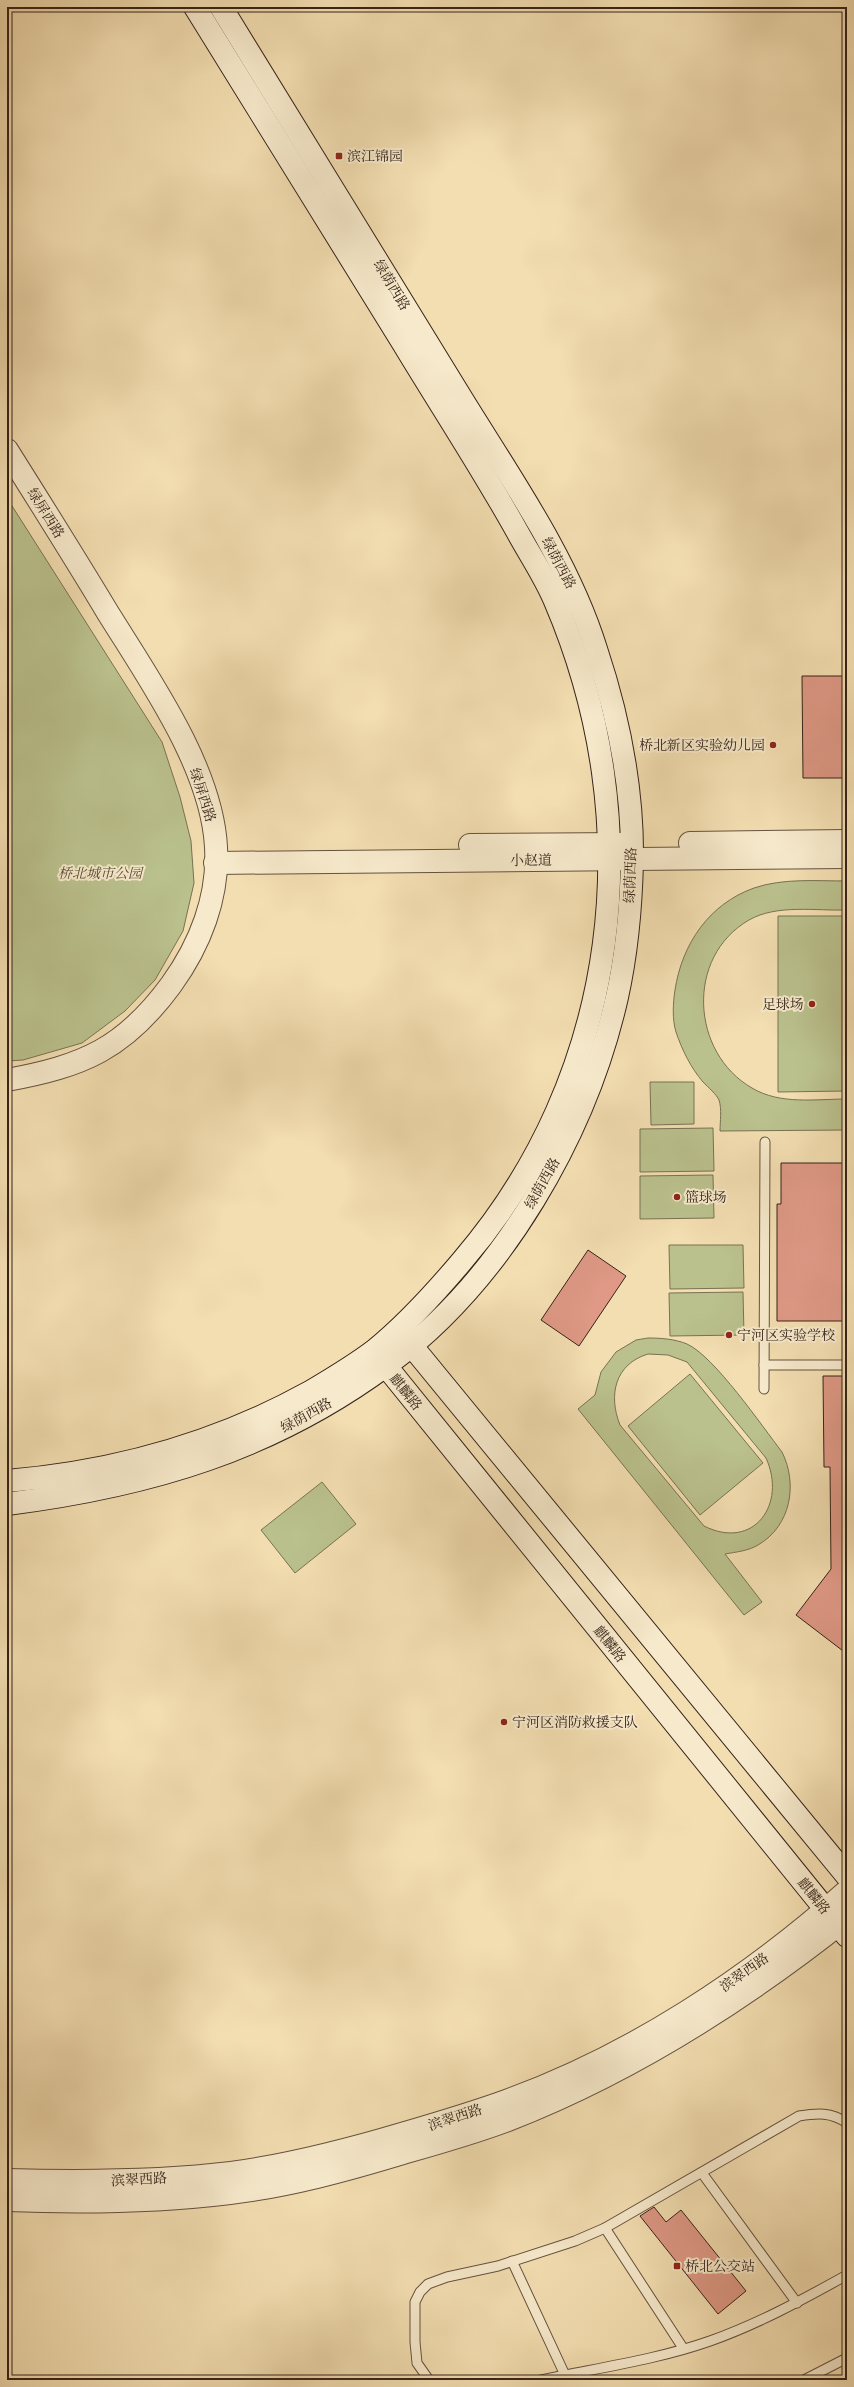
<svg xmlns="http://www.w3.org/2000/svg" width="854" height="2387" font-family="'Libre Bodoni','Noto Serif SC',serif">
	<rect width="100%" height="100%" fill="#f3deb1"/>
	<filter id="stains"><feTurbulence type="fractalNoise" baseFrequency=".005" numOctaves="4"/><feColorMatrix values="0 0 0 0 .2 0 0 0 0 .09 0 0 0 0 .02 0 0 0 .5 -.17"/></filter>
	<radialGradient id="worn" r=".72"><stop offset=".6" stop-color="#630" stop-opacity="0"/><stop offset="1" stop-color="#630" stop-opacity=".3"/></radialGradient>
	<g fill="#bac18d" stroke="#787253" fill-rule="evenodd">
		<path d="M7 498 162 742 180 797 191 841 194 883 183 931 155 980 125 1011 82 1043 23 1060 7 1061Z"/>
		<path d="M847 881V910C816 911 777 904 749 920 685 957 691 1053 752 1088 780 1105 816 1099 847 1099V1130L720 1131C720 1122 722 1109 719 1100 717 1095 708 1087 703 1082 691 1068 682 1050 676 1032 672 1019 673 1003 675 990 682 944 709 904 754 888 783 878 817 881 847 881Z"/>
		<path d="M778 916H847V1091L778 1092Z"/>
		<path d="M650 1082H694V1124L651 1125Z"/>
		<path d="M713 1128 714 1171 640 1172V1129Z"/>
		<path d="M713 1175 714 1218 640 1219V1176Z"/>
		<path d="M669 1245H743L744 1288 670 1289Z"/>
		<path d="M743 1292 744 1335 670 1336 669 1293Z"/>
		<path d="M648 1338C661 1338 675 1339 687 1344 714 1356 762 1426 782 1452 798 1484 791 1526 758 1545 748 1551 736 1552 725 1554L762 1602 744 1615 578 1409 595 1395 601 1372 616 1352 636 1340ZM648 1354 668 1355 687 1362 766 1458C787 1504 754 1551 704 1526L620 1425C608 1395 615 1364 648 1354Z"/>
		<path d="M690 1374 763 1463 700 1515 628 1426Z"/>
		<path d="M322 1482 356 1524 295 1573 261 1530Z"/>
	</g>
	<g fill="#df9986" stroke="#362319">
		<path d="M802 676H847V778H803Z"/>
		<path d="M781 1163H847V1321H777V1204H781Z"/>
		<path d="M588 1250 626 1276 579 1346 541 1320Z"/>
		<path d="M823 1376H847V1654L796 1615 831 1569 830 1467H824Z"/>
		<path d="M654 2207 666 2222 681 2210 746 2291 718 2314 640 2216Z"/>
	</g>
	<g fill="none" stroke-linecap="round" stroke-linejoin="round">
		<g stroke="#65523f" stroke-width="11">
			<g id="service">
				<path d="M764 1365H847"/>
				<path d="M764 1389 765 1142"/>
				<path d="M702 2173 797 2303"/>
				<path d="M605 2228 683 2348"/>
				<path d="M512 2261 565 2375"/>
				<path d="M429 2380 417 2363 415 2342V2302L420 2292 428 2284 447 2277 498 2266 575 2241 605 2228 799 2116C818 2113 831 2112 847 2123"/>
				<path d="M541 2380C597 2368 656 2360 710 2341 758 2324 802 2300 847 2275"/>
				<path d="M804 2380 847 2358"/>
			</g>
		</g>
		<g stroke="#65523f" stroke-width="24">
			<g id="tertiary">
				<path d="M7 450C41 504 75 558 108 613 149 679 212 768 216 847 219 897 200 945 171 985 124 1049 83 1066 7 1080"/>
				<path d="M690 843 847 841"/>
				<path d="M470 845 628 844"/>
				<path d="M215 863 847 857"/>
				<path d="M7 2180C81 2182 157 2182 231 2173 290 2165 348 2150 405 2133 439 2123 473 2113 506 2101 631 2056 748 1979 847 1891"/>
				<path d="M7 2200C81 2203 156 2202 230 2193 289 2186 347 2170 403 2153 438 2143 474 2133 508 2120 631 2072 744 2000 847 1918"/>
			</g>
		</g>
		<g stroke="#362319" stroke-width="24">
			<g id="secondary">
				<path d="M402 1334 847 1876"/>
				<path d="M377 1355 847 1936"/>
				<path d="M7 1481C114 1472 216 1444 310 1392 332 1379 354 1366 375 1350 407 1324 435 1293 462 1261 621 1076 650 823 555 601 545 577 530 555 518 533 482 468 441 406 403 343 333 231 264 119 195 7"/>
				<path d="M7 1504C149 1486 272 1450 388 1364 502 1280 586 1134 617 997 627 952 631 906 632 861 633 790 618 715 596 649 567 556 507 473 457 391 378 263 300 135 221 7"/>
			</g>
		</g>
		<use href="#service" stroke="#f7eacc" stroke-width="9"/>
		<use href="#tertiary" stroke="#f7eacc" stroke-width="22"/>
		<use href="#secondary" stroke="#f7eacc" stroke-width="22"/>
	</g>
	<g fill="#8f2418" stroke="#f7eacc" stroke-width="1.5">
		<rect x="335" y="152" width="8" height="8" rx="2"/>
		<circle cx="773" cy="745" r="4"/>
		<circle cx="812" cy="1004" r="4"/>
		<circle cx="677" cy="1197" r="4"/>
		<circle cx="729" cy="1335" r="4"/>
		<circle cx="504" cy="1722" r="4"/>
		<rect x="673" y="2262" width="8" height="8" rx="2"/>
	</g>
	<g text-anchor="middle" stroke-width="4" stroke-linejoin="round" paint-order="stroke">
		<g font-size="14" fill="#362319" stroke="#f7eacc" text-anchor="start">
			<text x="347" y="161">滨江锦园</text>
			<text x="765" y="750" text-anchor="end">桥北新区实验幼儿园</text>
			<text x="804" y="1009" text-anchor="end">足球场</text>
			<text x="685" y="1202">篮球场</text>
			<text x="737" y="1340">宁河区实验学校</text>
			<text x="512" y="1727">宁河区消防救援支队</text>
			<text x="685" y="2271">桥北公交站</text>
		</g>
		<g font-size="14" fill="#362319" stroke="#f7eacc">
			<text transform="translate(392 285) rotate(59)" y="5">绿荫西路</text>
			<text transform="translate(46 513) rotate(58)" y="5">绿屏西路</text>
			<text transform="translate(559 563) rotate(62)" y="5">绿荫西路</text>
			<text transform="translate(203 795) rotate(72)" y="5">绿屏西路</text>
			<text transform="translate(531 860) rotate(-1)" y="5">小赵道</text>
			<text transform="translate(630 875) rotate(-88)" y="5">绿荫西路</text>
			<text transform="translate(542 1183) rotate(-61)" y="5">绿荫西路</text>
			<text transform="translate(406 1392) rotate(51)" y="5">麒麟路</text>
			<text transform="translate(306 1415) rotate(-29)" y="5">绿荫西路</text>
			<text transform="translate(610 1644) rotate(51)" y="5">麒麟路</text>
			<text transform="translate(814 1896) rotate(51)" y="5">麒麟路</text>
			<text transform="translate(744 1972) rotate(-35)" y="5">滨翠西路</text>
			<text transform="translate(455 2117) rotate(-18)" y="5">滨翠西路</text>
			<text transform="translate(139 2179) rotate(-3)" y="5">滨翠西路</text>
		</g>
		<g font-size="14" font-style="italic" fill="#574a36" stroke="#f7eacc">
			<text x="100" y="878">桥北城市公园</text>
		</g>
	</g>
	<rect width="854" height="2387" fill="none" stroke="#f3deb1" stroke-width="24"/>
	<rect x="8" y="8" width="838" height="2371" fill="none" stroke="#362319" stroke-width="2"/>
	<rect x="12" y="12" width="830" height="2363" fill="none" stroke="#362319"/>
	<rect width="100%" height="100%" filter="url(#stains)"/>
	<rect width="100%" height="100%" fill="url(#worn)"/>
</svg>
